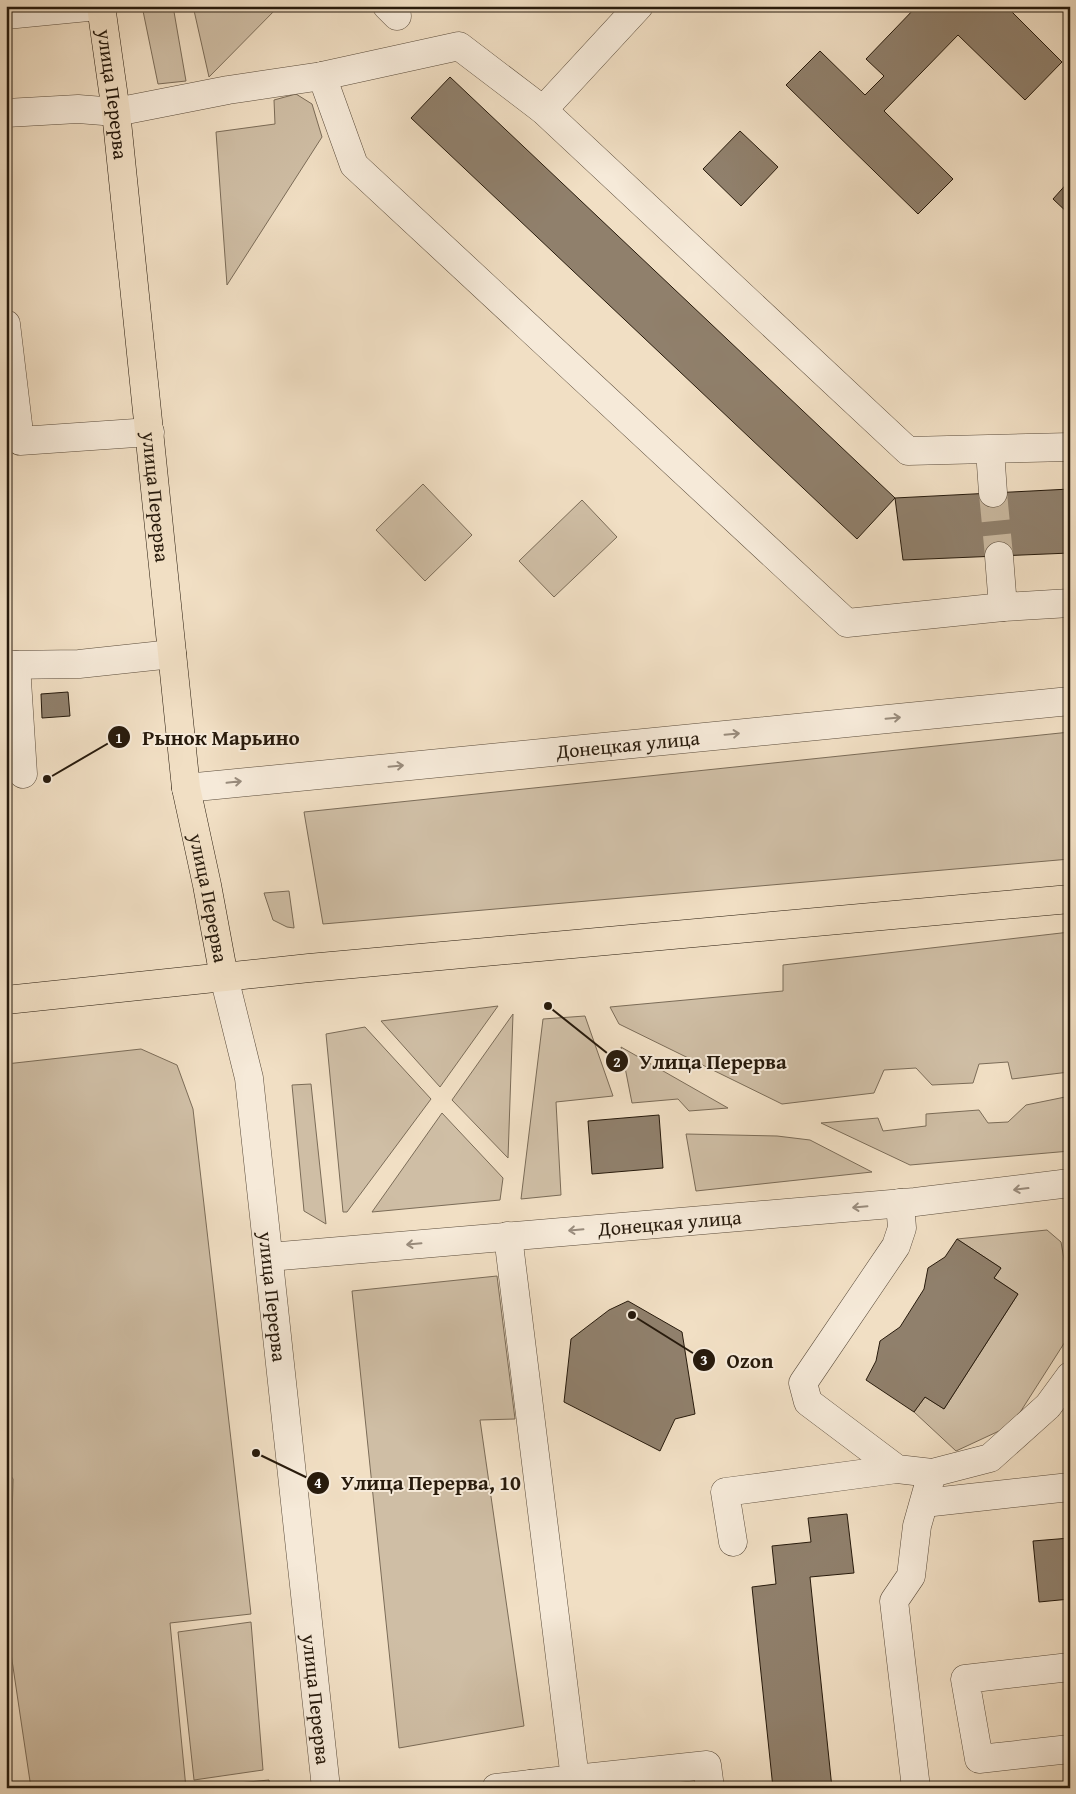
<svg xmlns="http://www.w3.org/2000/svg" width="1076" height="1794" font-family="'Gentium Book Plus',serif">
	<rect width="100%" height="100%" fill="#f1dfc4"/>
	<filter id="stains"><feTurbulence type="fractalNoise" baseFrequency=".004" numOctaves="4"/><feColorMatrix values="0 0 0 0 .2 0 0 0 0 .09 0 0 0 0 .02 0 0 0 .5 -.17"/></filter>
	<radialGradient id="worn" r=".72"><stop offset=".6" stop-color="#630" stop-opacity="0"/><stop offset="1" stop-color="#630" stop-opacity=".3"/></radialGradient>
	<g fill="#cfbea5" stroke="#7b6c58">
		<path d="M142 6H173L186 81 158 84Z"/>
		<path d="M193 6H279L209 77Z"/>
		<path d="M296 94 312 104 322 137 227 285 216 132 275 124 274 100Z"/>
		<path d="M423 484 472 535 425 581 376 530Z"/>
		<path d="M582 500 617 537 554 597 519 561Z"/>
		<path d="M1070 732V859L323 924 304 812Z"/>
		<path d="M289 891 294 927V928L287 927 273 920 264 893Z"/>
		<path d="M1070 932V1058L1066 1059 1069 1072 1012 1079 1008 1062 979 1064 973 1083 932 1085 916 1068 884 1070 874 1093 782 1104 619 1024 610 1007 783 991V965Z"/>
		<path d="M498 1006 440 1087 381 1021Z"/>
		<path d="M513 1014 508 1158 452 1100Z"/>
		<path d="M585 1016 613 1096 556 1102 561 1195 521 1199 543 1019Z"/>
		<path d="M365 1027 431 1099 347 1212H343L326 1034Z"/>
		<path d="M621 1047 728 1108 689 1111 678 1099 632 1103Z"/>
		<path d="M141 1049 177 1065 193 1109 251 1614 170 1623 186 1788H31L9 1640 13 1479 6 1468V1064Z"/>
		<path d="M311 1084 326 1224 304 1211 292 1085Z"/>
		<path d="M1070 1096V1151L910 1165 821 1123 878 1118 883 1131 926 1126V1114L979 1110 988 1123 1008 1122 1026 1105Z"/>
		<path d="M442 1113 503 1178 500 1200 372 1212Z"/>
		<path d="M686 1134 777 1136 810 1140 872 1172 696 1191Z"/>
		<path d="M1047 1230 1061 1242 1070 1293V1334L1012 1425 956 1451 914 1412 925 1397 944 1409 1018 1294 994 1278 1001 1268 957 1239Z"/>
		<path d="M497 1276 515 1419 480 1420 524 1726 399 1748 352 1291Z"/>
		<path d="M251 1622 263 1770 194 1780 178 1632Z"/>
		<path d="M269 1780 270 1788H186Z"/>
	</g>
	<g fill="#90806c" stroke="#271a0c">
		<path d="M917 6H1006L1062 62 1025 100 958 35 884 111 953 179 918 214 786 85 820 51 865 95 884 76 866 59Z"/>
		<path d="M450 77 895 498 857 539 411 118Z"/>
		<path d="M740 131 778 167 741 206 703 169Z"/>
		<path d="M1070 180V215L1053 199Z"/>
		<path d="M1070 489V553L903 560 895 498Z"/>
		<path d="M68 692 70 716 42 718 41 694Z"/>
		<path d="M659 1115 663 1168 592 1174 588 1121Z"/>
		<path d="M957 1239 1001 1268 994 1278 1018 1294 944 1409 925 1397 914 1412 866 1380 876 1361 880 1341 900 1327 924 1289 928 1268 945 1257Z"/>
		<path d="M628 1301 682 1332 695 1414 675 1419 660 1451 564 1402 571 1339 609 1310Z"/>
		<path d="M847 1514 854 1573 810 1577 832 1788H773L752 1587 776 1584 772 1546 811 1542 808 1518Z"/>
		<path d="M1070 1538V1599L1039 1602 1033 1541Z"/>
	</g>
	<g fill="none" stroke-linecap="round" stroke-linejoin="round">
		<path stroke="#c9b89f" stroke-width="28" stroke-dasharray="28 14" stroke-linecap="butt" d="M993 493 999 556"/>
		<g stroke="#5a4b3a" stroke-width="29">
			<g id="minor">
				<path d="M387 6 397 16"/>
				<path d="M6 15 98 6"/>
				<path d="M322 76 354 165 847 623 1003 607 1070 603"/>
				<path d="M543 110 908 451 1070 447"/>
				<path d="M6 113 78 109 116 112 228 90 322 76 459 46 543 110 639 6"/>
				<path d="M6 324 20 441 150 432"/>
				<path d="M990 450 993 493"/>
				<path d="M999 556 1003 607"/>
				<path d="M6 665 79 664 172 654"/>
				<path d="M16 665 23 774"/>
				<path id="s1" d="M186 788 1070 701"/>
				<path id="s2" d="M224 977 249 1078 326 1788"/>
				<path d="M900 1203 902 1228 896 1246 803 1383 808 1402 897 1469 932 1473 990 1458 1048 1406 1070 1376"/>
				<path d="M508 1236 575 1779 531 1784"/>
				<path id="s3" d="M269 1257 915 1202 1070 1183"/>
				<path d="M924 1503 1070 1487"/>
				<path d="M733 1542 725 1492 897 1469"/>
				<path d="M1070 1667 965 1679 979 1759 1070 1749"/>
				<path d="M575 1779 707 1765 710 1788"/>
				<path d="M496 1788 531 1784V1788"/>
				<path d="M916 1788 894 1601 911 1576 917 1526 932 1473"/>
			</g>
		</g>
		<g stroke="#271a0c" stroke-width="29">
			<g id="major">
				<path id="s4" d="M101 6 116 112 186 788 207 885 224 977"/>
				<path d="M6 1000 309 968 1070 899"/>
			</g>
		</g>
		<use href="#minor" stroke="#f6ead9" stroke-width="28"/>
		<use href="#major" stroke="#f1dfc4" stroke-width="28"/>
	</g>
	<defs><path id="oneway-shaft" d="M-6 0H5M1.5-3L5.5 0L1.5 3" fill="none" stroke-width="1.6" stroke-linecap="round" stroke-linejoin="round" transform="scale(1.25)"/></defs>
	<g stroke="#998c7d">
		<use href="#oneway-shaft" transform="translate(893 718) rotate(-5)"/>
		<use href="#oneway-shaft" transform="translate(732 734) rotate(-5)"/>
		<use href="#oneway-shaft" transform="translate(396 766) rotate(-5)"/>
		<use href="#oneway-shaft" transform="translate(234 782) rotate(-6)"/>
		<use href="#oneway-shaft" transform="translate(1021 1189) rotate(173)"/>
		<use href="#oneway-shaft" transform="translate(860 1207) rotate(175)"/>
		<use href="#oneway-shaft" transform="translate(576 1230) rotate(175)"/>
		<use href="#oneway-shaft" transform="translate(414 1244) rotate(175)"/>
	</g>
	<g text-anchor="middle" stroke-width="4" stroke-linejoin="round" paint-order="stroke">
		<g font-size="20" fill="#271a0c" stroke="#f6ead9">
			<text dy="7" stroke="none"><textPath href="#s4" startOffset="89">улица Перерва</textPath></text>
			<text dy="7" stroke="none"><textPath href="#s4" startOffset="494">улица Перерва</textPath></text>
			<text dy="7" stroke="none"><textPath href="#s1" startOffset="444">Донецкая улица</textPath></text>
			<text dy="7" stroke="none"><textPath href="#s4" startOffset="899">улица Перерва</textPath></text>
			<text dy="7" stroke="none"><textPath href="#s3" startOffset="402">Донецкая улица</textPath></text>
			<text dy="7" stroke="none"><textPath href="#s2" startOffset="324">улица Перерва</textPath></text>
			<text dy="7" stroke="none"><textPath href="#s2" startOffset="729">улица Перерва</textPath></text>
		</g>
	</g>
	<path fill="none" stroke="#271a0c" stroke-width="2" d="M47 779L119 737M548 1006L617 1061M632 1315L704 1360M256 1453L318 1483"/>
	<g fill="#271a0c" stroke="#f6ead9" stroke-width="2">
		<circle cx="47" cy="779" r="5"/>
		<circle cx="548" cy="1006" r="5"/>
		<circle cx="632" cy="1315" r="5"/>
		<circle cx="256" cy="1453" r="5"/>
		<circle cx="119" cy="737" r="12"/>
		<circle cx="617" cy="1061" r="12"/>
		<circle cx="704" cy="1360" r="12"/>
		<circle cx="318" cy="1483" r="12"/>
	</g>
	<g font-size="15" text-anchor="middle" font-weight="bold" fill="#fff">
		<text x="119" y="743">1</text>
		<text x="617" y="1067">2</text>
		<text x="704" y="1365">3</text>
		<text x="318" y="1488">4</text>
	</g>
	<g font-size="21" text-anchor="middle" font-weight="bold" fill="#271a0c" stroke="#f6ead9" stroke-width="4" stroke-linejoin="round" paint-order="stroke">
		<text x="221" y="745">Рынок Марьино</text>
		<text x="713" y="1069">Улица Перерва</text>
		<text x="750" y="1368">Ozon</text>
		<text x="431" y="1490">Улица Перерва, 10</text>
	</g>
	<rect width="1076" height="1794" fill="none" stroke="#f1dfc4" stroke-width="25"/>
	<rect x="8" y="8" width="1061" height="1779" fill="none" stroke="#271a0c" stroke-width="2.5"/>
	<rect x="12" y="12" width="1051" height="1769" fill="none" stroke="#271a0c"/>
	<rect width="100%" height="100%" filter="url(#stains)"/>
	<rect width="100%" height="100%" fill="url(#worn)"/>
</svg>
